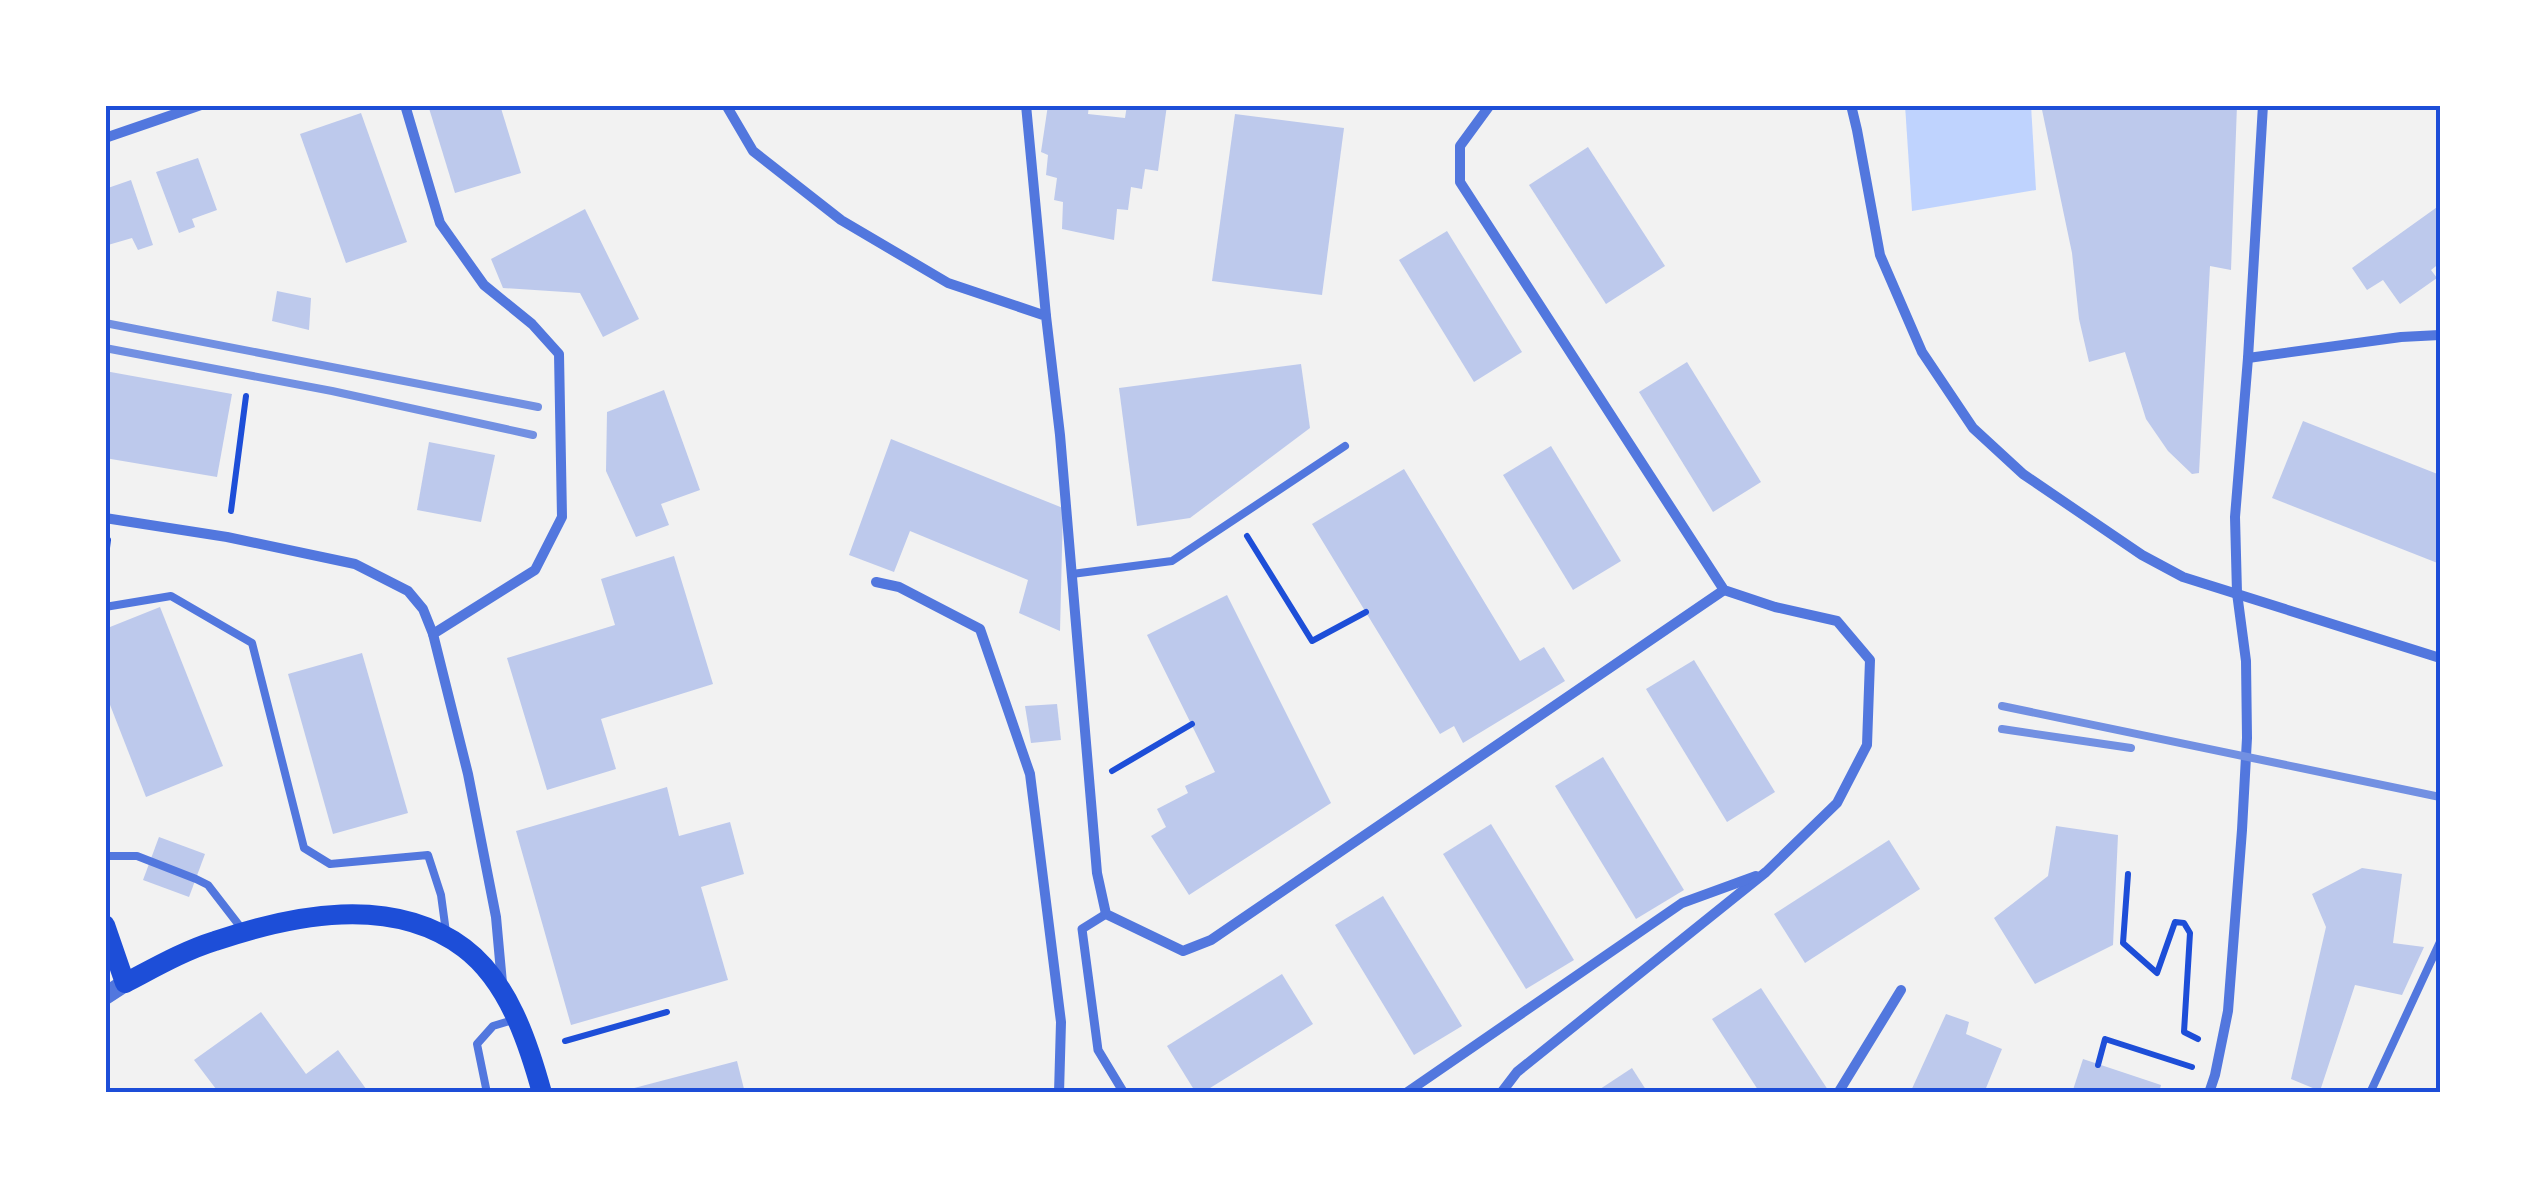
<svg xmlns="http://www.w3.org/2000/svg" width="2545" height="1198" font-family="'Exo 2',sans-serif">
	<rect width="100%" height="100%" fill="#f2f2f2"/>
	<path fill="#bfd3fe" d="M1905 105H2031L2036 190 1912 211Z"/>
	<g fill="#bdc9ec">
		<path d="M428 105H500L521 173 455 193Z"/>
		<path d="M1048 105H1089L1088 114 1125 118 1127 105H1167L1158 171 1145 169 1142 189 1131 187 1128 210 1117 209 1114 240 1062 229 1063 202 1054 200 1057 178 1046 175 1048 155 1041 152Z"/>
		<path d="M2041 105H2237L2231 270 2210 266 2199 473 2192 474 2168 451 2146 419 2125 352 2089 362 2079 319 2072 253Z"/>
		<path d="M361 113 407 242 346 263 300 134Z"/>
		<path d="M1235 114 1344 128 1322 295 1212 281Z"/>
		<path d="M1588 147 1665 266 1606 304 1529 185Z"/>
		<path d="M198 158 217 210 192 219 195 227 179 233 156 172Z"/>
		<path d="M131 180 153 245 138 250 132 238 108 245 105 237V189Z"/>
		<path d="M2440 205V263L2431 270 2437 278 2400 304 2383 280 2367 290 2352 268Z"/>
		<path d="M585 209 639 319 603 337 580 293 503 288 491 259Z"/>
		<path d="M1447 231 1522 352 1474 382 1399 260Z"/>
		<path d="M277 291 311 298 309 330 272 321Z"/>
		<path d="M1687 362 1761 482 1713 512 1639 392Z"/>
		<path d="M1301 364 1310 428 1190 518 1137 526 1119 388Z"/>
		<path d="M105 371 232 394 217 477 105 458Z"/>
		<path d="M664 390 700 490 661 504 669 525 636 537 606 471 607 412Z"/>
		<path d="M2303 421 2440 475V564L2272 498Z"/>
		<path d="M891 439 1063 508 1060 631 1019 613 1028 580 910 531 894 572 849 555Z"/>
		<path d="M429 442 495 455 481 522 417 510Z"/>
		<path d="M1551 446 1621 561 1573 590 1503 475Z"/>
		<path d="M1404 469 1520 661 1544 647 1565 681 1463 743 1454 726 1440 734 1312 524Z"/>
		<path d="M674 556 713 684 601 719 616 769 547 790 507 658 615 625 601 579Z"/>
		<path d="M1227 595 1331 803 1189 895 1151 836 1166 827 1157 809 1188 793 1185 786 1215 772 1147 635Z"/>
		<path d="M160 607 223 766 146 797 105 692V629Z"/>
		<path d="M362 653 408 813 333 834 288 674Z"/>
		<path d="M1694 660 1775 792 1727 822 1646 689Z"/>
		<path d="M1057 704 1061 740 1031 743 1025 706Z"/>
		<path d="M1603 757 1684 890 1636 919 1555 786Z"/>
		<path d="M667 787 679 836 730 822 744 874 701 887 728 980 571 1025 516 831Z"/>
		<path d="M1491 824 1574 960 1526 989 1443 854Z"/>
		<path d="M2056 826 2118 835 2113 945 2035 984 1994 918 2048 876Z"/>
		<path d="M159 837 205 854 189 897 143 880Z"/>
		<path d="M1889 840 1920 889 1805 963 1774 914Z"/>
		<path d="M2362 868 2402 874 2393 943 2424 947 2402 995 2355 985 2320 1091 2291 1079 2326 927 2312 894Z"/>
		<path d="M1383 896 1462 1026 1414 1055 1335 925Z"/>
		<path d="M1282 974 1313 1024 1202 1093H1196L1167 1046Z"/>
		<path d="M1761 988 1830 1093H1760L1712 1019Z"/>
		<path d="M261 1012 306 1074 338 1050 369 1093H219L194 1060Z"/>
		<path d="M1946 1014 1969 1022 1966 1034 2002 1049 1984 1093H1910Z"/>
		<path d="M2083 1059 2161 1085 2159 1093H2072Z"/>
		<path d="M737 1061 745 1093H619V1092Z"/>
		<path d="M1632 1068 1648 1093H1594Z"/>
	</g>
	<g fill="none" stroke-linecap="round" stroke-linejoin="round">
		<g stroke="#1d4ed8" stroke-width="6">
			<path d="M231 511 246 396"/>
			<path d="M1247 536 1312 641 1366 612"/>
			<path d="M105 564 108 540"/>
			<path d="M1112 771 1192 724"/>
			<path d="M2128 874 2123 943 2157 973 2175 922 2184 923 2190 933 2184 1032 2198 1039"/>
			<path d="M565 1041 667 1012"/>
			<path d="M2098 1065 2105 1039 2192 1067"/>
		</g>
		<g stroke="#5277de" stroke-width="8">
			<path d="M1072 574 1172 561 1345 446"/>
			<path d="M105 607 171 596 252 643 304 848 330 864 428 855 441 895 446 932"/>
			<path d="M105 856H137L196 879 208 885 242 929"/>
			<path d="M487 1093 477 1044 493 1026 513 1020"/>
			<path d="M2370 1093 2440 942"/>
		</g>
		<path stroke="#5277de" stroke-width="9" d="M1106 914 1082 929 1098 1050 1124 1093"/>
		<g stroke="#5277de" stroke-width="10">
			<path d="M405 105 440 223 484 285 532 324 559 354 562 517 535 570 433 634"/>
			<path d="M726 105 753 151 841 220 948 283 1046 316 1060 435 1097 873 1106 914 1183 951 1211 940 1724 590"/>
			<path d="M1026 105 1046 316"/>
			<path d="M1490 105 1460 146V182L1724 590 1775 607 1837 621 1870 660 1867 745 1837 803 1766 872 1517 1072 1501 1093"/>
			<path d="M1851 105 1857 130 1880 255 1922 352 1973 428 2023 474 2142 555 2183 577 2440 658"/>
			<path d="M105 138 201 105"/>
			<path d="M2248 358 2401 337 2440 335"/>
			<path d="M105 518 227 537 355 564 408 591 423 609 433 634 468 774 496 917 502 983"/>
			<path d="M876 582 899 587 980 629 1030 774 1061 1022 1059 1093"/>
			<path d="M1406 1093 1682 903 1756 876"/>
			<path d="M1838 1093 1901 990"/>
			<path d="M2209 1093 2215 1075 2228 1011 2242 830 2247 738 2246 661 2237 593 2235 517 2248 358 2263 105"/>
		</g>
		<path stroke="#5277de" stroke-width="18" d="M105 996 125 983"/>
		<path stroke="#1d4ed8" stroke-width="20" d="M105 925 125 983C154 968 183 951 215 941 292 915 392 894 464 948 508 981 528 1042 542 1093"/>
		<g stroke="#7290e2" stroke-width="8">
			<path d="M105 323 538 407"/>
			<path d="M105 348 332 391 533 435"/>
			<path d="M2002 706 2440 797"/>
			<path d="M2002 729 2131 748"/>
		</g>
	</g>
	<rect width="2545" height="1198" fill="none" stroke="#ffffff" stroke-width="215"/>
	<rect x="108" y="108" width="2330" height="982" fill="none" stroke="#1d4ed8" stroke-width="4"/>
</svg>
